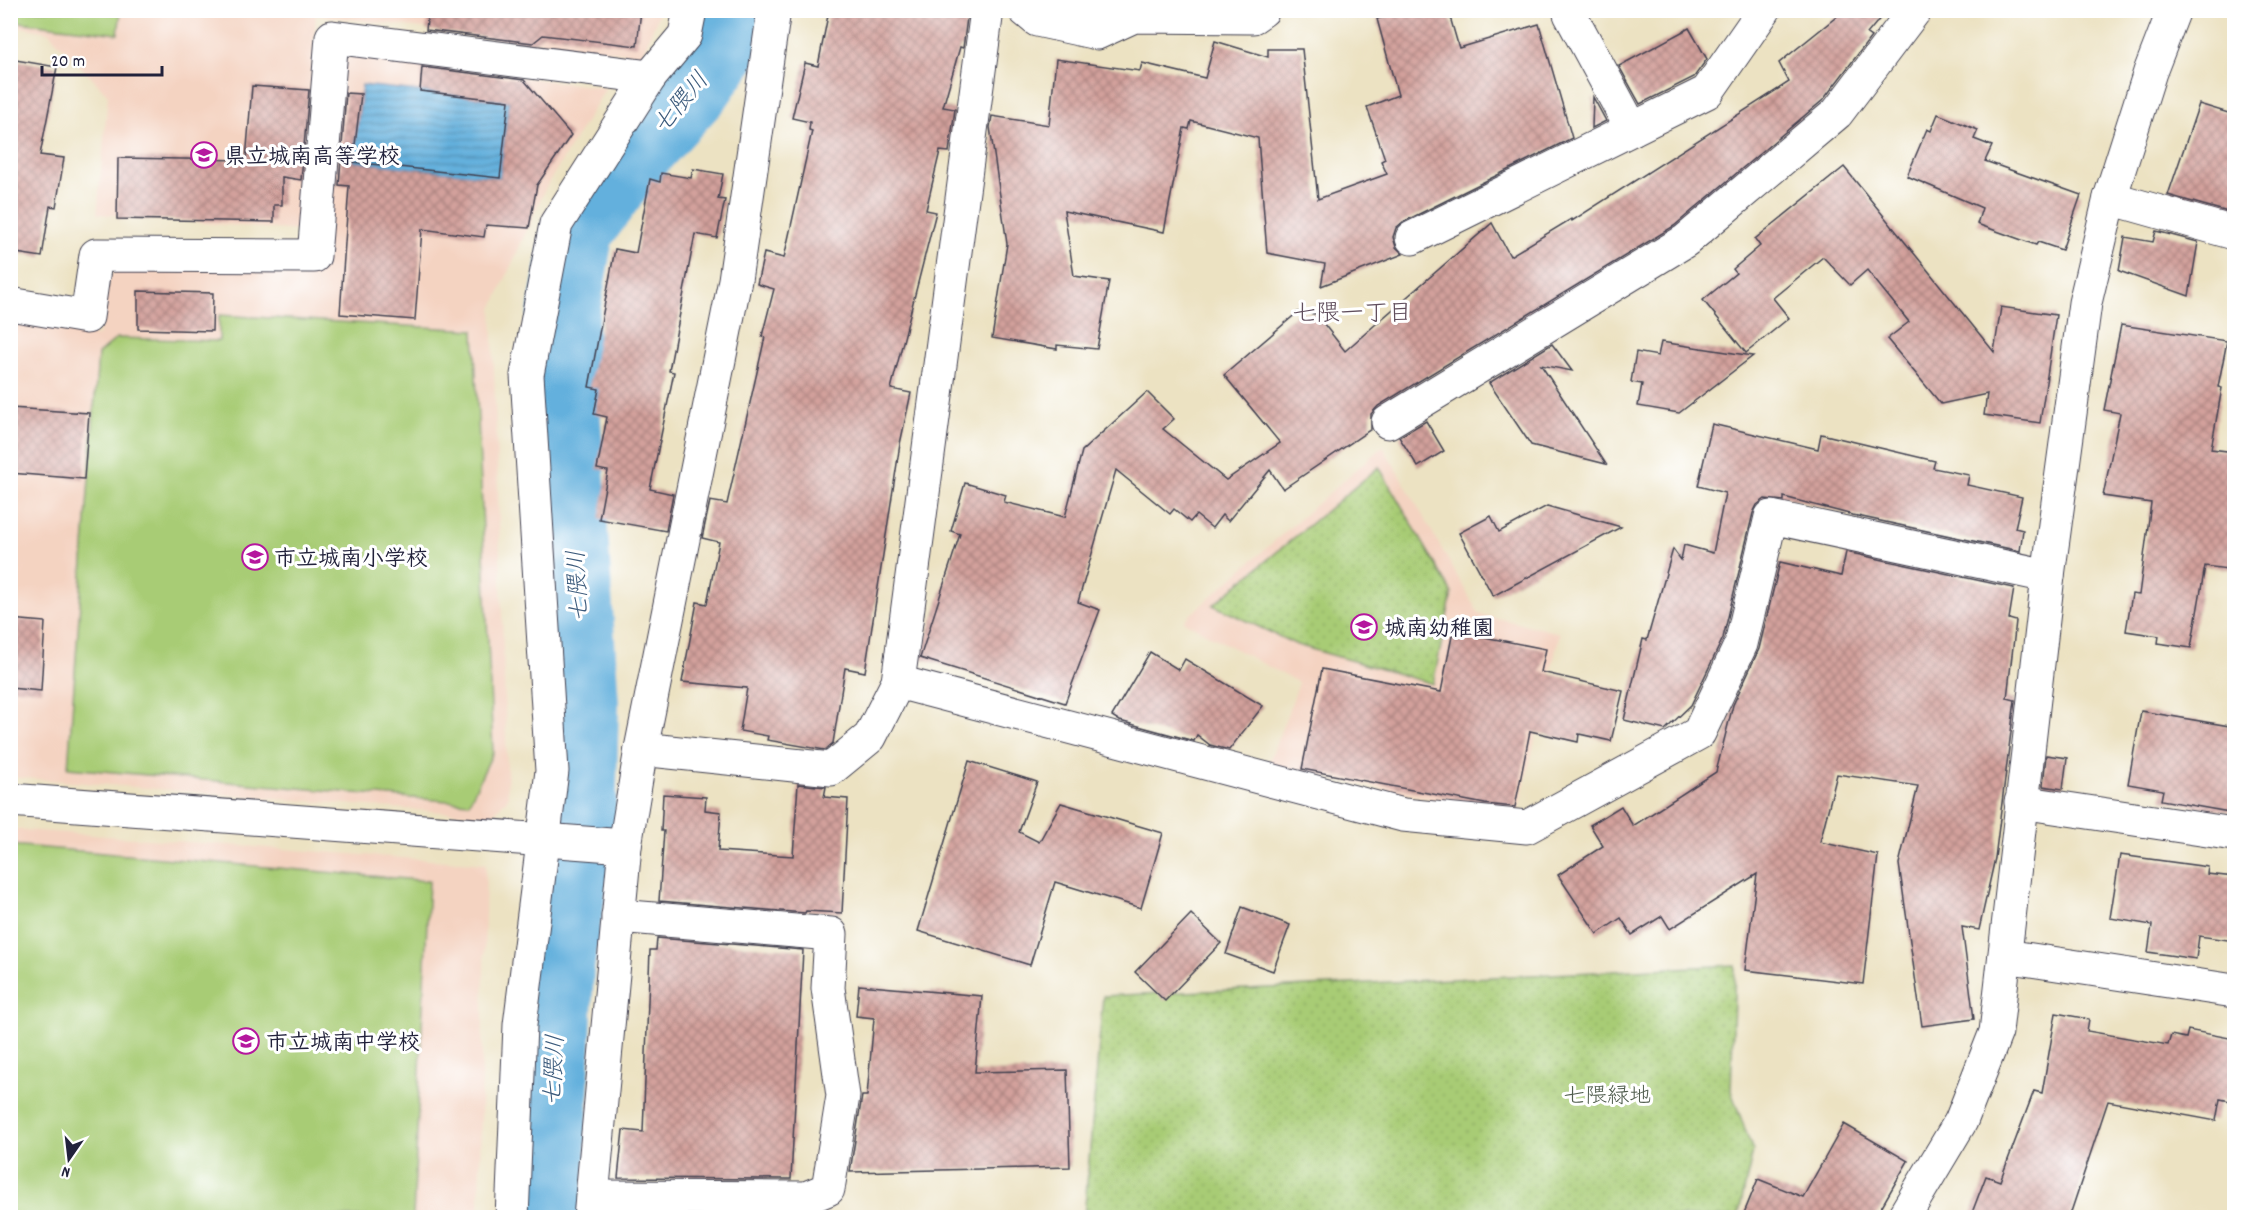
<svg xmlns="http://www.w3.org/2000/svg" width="2245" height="1228" font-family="Dekko,'Klee One',sans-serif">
	<defs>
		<pattern id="park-dots" width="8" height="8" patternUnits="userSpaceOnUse" patternTransform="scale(1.5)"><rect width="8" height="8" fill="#a8cc75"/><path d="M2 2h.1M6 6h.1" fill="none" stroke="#90af66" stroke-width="1.8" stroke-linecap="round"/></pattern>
		<pattern id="water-rules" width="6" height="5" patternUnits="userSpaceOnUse" patternTransform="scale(1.5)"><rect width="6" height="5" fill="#64b0dd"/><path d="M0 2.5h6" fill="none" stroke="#528fb4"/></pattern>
		<pattern id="building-cross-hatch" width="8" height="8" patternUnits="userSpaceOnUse" patternTransform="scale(1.5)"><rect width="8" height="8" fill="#d3a19c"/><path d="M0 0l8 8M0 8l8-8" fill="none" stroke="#ab8380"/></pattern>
	</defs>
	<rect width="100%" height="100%" fill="#fff"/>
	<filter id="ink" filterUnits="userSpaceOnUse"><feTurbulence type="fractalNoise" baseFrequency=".0167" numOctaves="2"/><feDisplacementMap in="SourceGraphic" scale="12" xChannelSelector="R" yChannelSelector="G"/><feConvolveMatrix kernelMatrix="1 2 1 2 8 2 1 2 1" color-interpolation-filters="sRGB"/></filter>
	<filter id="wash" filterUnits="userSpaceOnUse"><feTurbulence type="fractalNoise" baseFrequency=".008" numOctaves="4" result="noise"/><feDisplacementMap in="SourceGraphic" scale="24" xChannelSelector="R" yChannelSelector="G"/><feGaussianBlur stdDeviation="1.35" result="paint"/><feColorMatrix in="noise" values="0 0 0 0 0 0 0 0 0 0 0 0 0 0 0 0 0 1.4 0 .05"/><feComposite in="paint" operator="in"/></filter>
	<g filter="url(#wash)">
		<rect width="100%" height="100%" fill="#ece2c2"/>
		<g fill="#f4d3c1">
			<path d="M10 11H660L642 55 316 15 299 231 97 214 108 95 48 32 11 25Z"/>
			<path d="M350 55 606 88 546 187 492 309 508 798 491 816 11 777 10 320 98 336 109 277 123 265 321 269 336 69Z"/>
			<path d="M1383 446 1479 614 1560 633 1517 817 1268 765 1299 683 1183 621Z"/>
			<path d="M10 829 486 864 479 1217H11Z"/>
		</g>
		<g fill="#a8cc75" stroke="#657758" stroke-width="1.5">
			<path d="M11 10H121V11L118 34 11 21Z"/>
			<path d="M219 315 474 330 493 752 469 803 68 768 98 354 117 338 219 341Z"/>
			<path d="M10 845 429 881 413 1217H11Z"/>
		</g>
		<g fill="url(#park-dots)" stroke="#657758" stroke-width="1.5">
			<path d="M1379 467 1452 593 1433 684 1297 645 1213 605Z"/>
			<path d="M1735 965 1731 1091 1753 1151 1738 1217 1084 1218 1103 996Z"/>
		</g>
		<path fill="url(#water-rules)" stroke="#43698c" stroke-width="1.5" d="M362 85 509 101 500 178 353 162Z"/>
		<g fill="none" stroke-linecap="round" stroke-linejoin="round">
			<path stroke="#64b0dd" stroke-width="12" d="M739 25V10"/>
			<path stroke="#64b0dd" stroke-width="72" d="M547 1218 558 968 580 825 583 703 565 422 562 322 578 230 630 159 697 86 739 25"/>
		</g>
		<g id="blocks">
			<g fill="url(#building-cross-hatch)">
				<path d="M428 10H641L637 46 543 35 533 43 426 30Z"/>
				<path d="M829 10H968L963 48 960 47 943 107 955 109 949 152 940 151 926 210 936 212 891 389 911 393 900 444 865 672 845 668 833 743 825 750 767 740 768 736 740 731 747 688 682 682 697 602 707 604 719 542 702 538 710 501 727 504 765 337 762 336 774 289 757 284 764 253 784 258 812 131 809 130 810 122 792 118 805 63 818 66Z"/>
				<path d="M1408 10H1448L1459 48 1539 24 1572 138 1403 222 1396 228 1393 237 1396 247 1403 254 1321 286 1325 264 1267 253 1258 138 1191 121 1189 129 1184 128 1164 232 1064 211 1074 276 1109 281 1097 349 1057 345V349L992 338 1007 244 990 127 992 116 1049 125 1056 59 1140 71 1142 63 1205 78 1215 41 1268 57V49H1302L1318 199 1387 174 1381 161 1385 159 1367 107 1398 95 1377 19Z"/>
				<path d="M1845 10H1887L1867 34 1871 37 1823 100 1674 226 1378 406 1371 414V429L1283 489 1270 470 1228 521 1222 515 1212 528 1196 515 1190 522 1174 509 1170 514 1116 470 1078 602 1100 610 1065 703 920 658 960 534 951 531 965 483 1006 495 1004 502 1065 517 1082 451 1147 392 1174 419 1163 429 1226 480 1280 443 1224 375 1298 312 1316 314 1345 351 1492 223 1510 256 1571 219 1572 221 1789 82 1779 63Z"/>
				<path d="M1689 28 1707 59 1694 77 1640 104 1619 66Z"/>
				<path d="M10 59 57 67 40 155 64 158 56 207 50 206 42 257 10 252Z"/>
				<path d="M422 67 524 80 571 135 537 185 529 228 486 225 484 237 422 229 415 320 340 314 349 186 339 185 346 93 361 94 353 162 500 178 509 101 420 91Z"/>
				<path d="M252 86 309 90 301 180 282 177V205H274V222L117 219 118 158 246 160Z"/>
				<path d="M1593 97 1606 121 1592 128Z"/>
				<path d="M2199 104 2235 115V214L2168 195Z"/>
				<path d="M1938 114 1978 130 1974 139 1992 146 1985 161 2081 195 2062 250 2038 242 2036 245 1977 224 1982 208 1907 176 1927 129 1931 131Z"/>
				<path d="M1844 167 1994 352 2001 307 2056 315 2040 423 1984 415 1987 394 1941 404 1887 339 1909 322 1867 270 1850 285 1823 257 1773 298 1789 318 1746 353 1703 300 1736 273 1733 269 1760 246 1755 239Z"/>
				<path d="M693 169 723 174 718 199 725 200 717 238 695 234 669 371 674 372 650 489 673 494 666 531 599 519 608 471 597 469 607 417 594 414 599 389 589 387 615 249 636 253 650 179 660 182 661 173 691 178Z"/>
				<path d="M2156 231 2198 242 2189 296 2119 271 2125 237 2153 242Z"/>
				<path d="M138 291 213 293 212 331 138 329Z"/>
				<path d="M2121 325 2227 341 2218 387 2222 388 2211 449 2235 452V570L2205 566 2191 648 2158 643 2159 636 2126 631 2132 594 2139 595 2151 503 2103 496 2120 413 2104 410Z"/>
				<path d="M1661 342 1753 356 1679 413 1638 406 1642 384 1631 382 1636 352 1658 356Z"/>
				<path d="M1552 344 1572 371 1541 365 1606 464 1531 445 1489 383Z"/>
				<path d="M10 408 89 413 84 479 10 473Z"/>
				<path d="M1426 421 1444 451 1418 467 1399 437Z"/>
				<path d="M1712 424 1818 449 1821 434 1935 461 1933 468 1969 475 1967 485 2022 497 2015 528 2023 530 2020 551 1853 515 1784 497V501L1765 499 1757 505 1753 513 1723 638 1691 705 1665 730 1624 720 1643 639 1647 640 1673 549 1681 560 1684 545 1713 553 1725 493 1698 486Z"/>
				<path d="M1547 506 1621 527 1493 596 1459 533 1491 516 1499 532Z"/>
				<path d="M1846 552 2014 588 2009 619 2016 621 2007 698 2015 700 1995 858 1979 930 1962 927 1974 1019 1922 1026 1899 864 1918 786 1837 774 1820 842 1878 855 1863 984 1745 970 1757 874 1670 929 1662 916 1632 935 1621 918 1597 934 1558 875 1603 846 1590 825 1621 806 1633 826 1716 772 1733 705 1759 649 1780 562 1841 576Z"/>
				<path d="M10 619 45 622 41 691 10 688Z"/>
				<path d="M1453 631 1546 649 1541 672 1623 691 1611 741 1579 734 1578 742 1530 731 1515 807 1485 804 1302 769 1322 669 1441 692Z"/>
				<path d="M1150 652 1179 670 1185 659 1263 706 1229 750 1210 745 1197 735 1194 741 1120 721 1112 716Z"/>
				<path d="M2141 711 2235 727V813L2161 800 2163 790 2128 784Z"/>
				<path d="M2046 755 2067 758 2063 789 2043 786Z"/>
				<path d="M969 761 1037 782 1019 832 1039 842 1061 803 1163 833 1141 908 1055 882 1030 965 918 931Z"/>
				<path d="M798 784 826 787 824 797 848 799 842 913 806 911 805 913 659 901 664 831H661L663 794 706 797 705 810 721 812 718 851 793 856Z"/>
				<path d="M2120 855 2208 867 2207 874 2235 877V941L2199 936 2196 959 2148 952 2152 925 2110 918Z"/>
				<path d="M1242 907 1290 925 1273 971 1226 954Z"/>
				<path d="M1191 914 1221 943 1165 1001 1135 972Z"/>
				<path d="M657 938 803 950 791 1179 618 1178 623 1130 643 1132 650 950H656Z"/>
				<path d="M859 985 982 996 975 1072 1067 1070 1070 1167 850 1172 862 1096H867L874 1018 856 1016Z"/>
				<path d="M2056 1013 2089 1019 2087 1031 2168 1045 2171 1035 2186 1038 2188 1030 2235 1039V1102L2220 1099 2216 1121 2108 1101 2069 1218H1970L1986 1176 2000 1181 2034 1091 2042 1093Z"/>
				<path d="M1844 1124 1908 1161 1875 1218H1742L1758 1179 1803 1197Z"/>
			</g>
		</g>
	</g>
	<g filter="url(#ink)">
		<use href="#blocks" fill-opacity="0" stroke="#403f4f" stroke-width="1.5"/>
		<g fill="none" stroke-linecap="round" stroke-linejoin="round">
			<g stroke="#403f4f" stroke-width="35">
				<g id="minor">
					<path d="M1025 10 1037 20 1097 33 1134 16 1253 17 1263 10"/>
					<path d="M1570 10V14L1632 129"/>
					<path d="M2110 198 2234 233"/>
					<path d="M1412 238 1707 92 1764 10"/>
					<path d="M10 304 87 317 96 255 314 256 332 37 650 77 685 35 690 10"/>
					<path d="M1388 422 1685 241 1837 113 1915 10"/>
					<path d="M898 682 1403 815 1527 827 1699 733 1741 644 1771 517 2048 576"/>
					<path d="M641 749 831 769 870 737 898 682 987 10"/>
					<path d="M10 800 625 846"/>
					<path d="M2021 802 2234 834"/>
					<path d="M2005 956 2234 991"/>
					<path d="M592 1197 806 1198 828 1189 843 1096 828 988 831 934 618 916"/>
					<path d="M512 1218 520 1025 552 771 527 375 556 224 650 77"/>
					<path d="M590 1218 625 846 641 749 735 280 774 10"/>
					<path d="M1903 1218 1961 1121 1996 1032 2048 576 2085 303 2110 198 2150 72 2174 10"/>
				</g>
			</g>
			<use href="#minor" stroke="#fff" stroke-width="33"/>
		</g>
	</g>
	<defs>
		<g id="school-ring" transform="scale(1.35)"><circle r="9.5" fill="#fff" stroke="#b5179e" stroke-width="1.5"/><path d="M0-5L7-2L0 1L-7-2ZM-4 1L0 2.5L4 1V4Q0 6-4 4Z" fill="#b5179e"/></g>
	</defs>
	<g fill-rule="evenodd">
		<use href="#school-ring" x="204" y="155"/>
		<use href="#school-ring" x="255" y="557"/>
		<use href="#school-ring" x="1364" y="627"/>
		<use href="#school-ring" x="246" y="1041"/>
	</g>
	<g text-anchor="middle" stroke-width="6" stroke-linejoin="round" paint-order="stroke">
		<g font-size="22" font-weight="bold" fill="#22223b" stroke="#fff" text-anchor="start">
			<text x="224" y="163">県立城南高等学校</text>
			<text x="274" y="565">市立城南小学校</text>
			<text x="1384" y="635">城南幼稚園</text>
			<text x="266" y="1049">市立城南中学校</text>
		</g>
		<g font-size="22" fill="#515e4f" stroke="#fff">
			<text x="1607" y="1102">七隈緑地</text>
		</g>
		<g font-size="24" font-style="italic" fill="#3c5b7c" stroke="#fff">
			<text transform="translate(680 102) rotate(-50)" y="8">七隈川</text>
			<text transform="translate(577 586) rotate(-93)" y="8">七隈川</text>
			<text transform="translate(553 1070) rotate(-87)" y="8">七隈川</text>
		</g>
		<g font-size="24" fill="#604e5d" stroke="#fff">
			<text x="1352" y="320">七隈一丁目</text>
		</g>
	</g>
	<rect width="2245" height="1228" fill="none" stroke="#fff" stroke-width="36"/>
	<g transform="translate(69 1159) rotate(194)" stroke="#ffffff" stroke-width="4.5" paint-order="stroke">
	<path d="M0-4.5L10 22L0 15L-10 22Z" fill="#22223b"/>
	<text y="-9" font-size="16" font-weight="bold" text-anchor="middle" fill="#22223b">N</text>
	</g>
	<path d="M42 66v9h120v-9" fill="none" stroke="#22223b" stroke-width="3"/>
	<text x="51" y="66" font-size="18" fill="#22223b" stroke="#ffffff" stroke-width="4.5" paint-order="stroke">20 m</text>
</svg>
